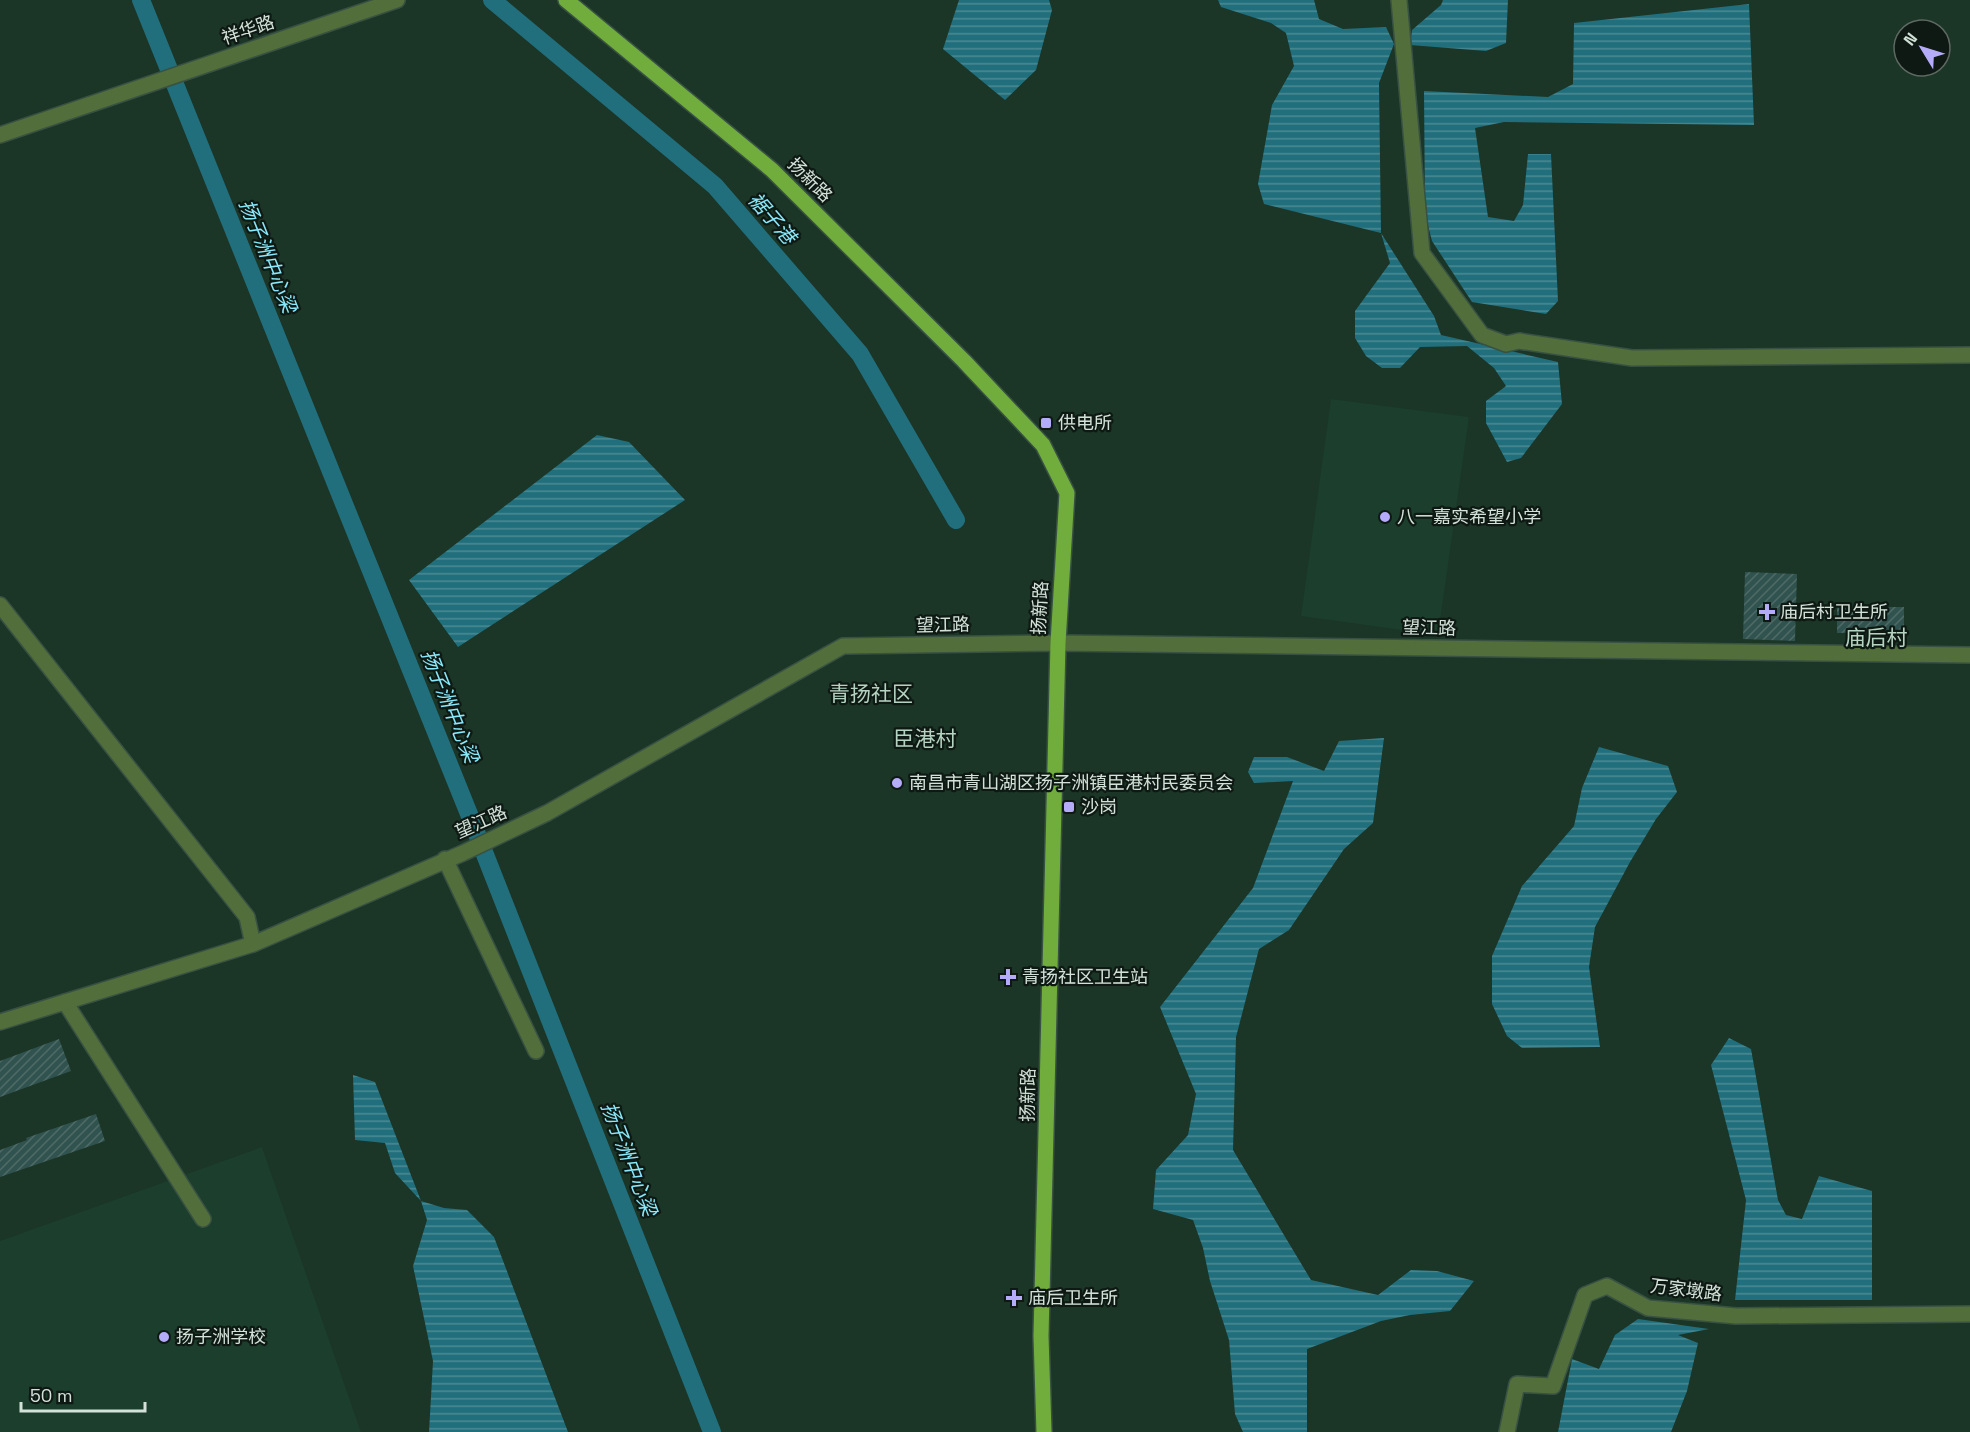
<svg xmlns="http://www.w3.org/2000/svg" width="1970" height="1432" font-family="'Space Grotesk','Noto Sans SC',sans-serif">
	<defs>
		<pattern id="water-rules" width="6" height="5" patternUnits="userSpaceOnUse" patternTransform="scale(1.5)"><rect width="6" height="5" fill="#216f7c"/><path d="M0 2.5h6" fill="none" stroke="#4b8a94"/></pattern>
		<pattern id="building-hatch" width="6" height="6" patternUnits="userSpaceOnUse" patternTransform="scale(1.5)"><rect width="6" height="6" fill="#31534f"/><path d="M-1 1l2-2M0 6l6-6M5 7l2-2" fill="none" stroke="#4e6b68"/></pattern>
	</defs>
	<rect width="100%" height="100%" fill="#1b3527"/>
	<g fill="#1c3e2c">
		<path d="M1331 399 1469 417 1438 635 1301 616Z"/>
		<path d="M262 1147 361 1432H0V1241Z"/>
	</g>
	<g fill="url(#water-rules)">
		<path d="M959 0H1049L1052 10 1036 70 1005 100 943 49Z"/>
		<path d="M1218 0H1314L1319 19 1343 29 1386 27 1394 44 1379 83 1381 233 1434 316 1441 335 1558 362 1562 404 1521 458 1507 462 1486 423V401L1506 386 1494 368 1467 346 1420 347 1400 368H1382L1366 356 1355 338V311L1390 263 1381 233 1264 204 1258 184 1272 105 1294 66 1286 33 1271 23 1221 7Z"/>
		<path d="M1443 0H1508L1506 43 1486 51 1410 45 1412 30 1441 5Z"/>
		<path d="M1749 4 1754 125 1504 122 1475 128 1488 217 1514 221 1523 205 1528 154H1551L1558 301 1546 314 1472 302 1432 241 1425 214 1424 91 1548 97 1573 84 1574 23Z"/>
		<path d="M597 435 629 442 685 500 458 647 409 580Z"/>
		<path d="M1384 738 1373 823 1344 849 1289 930 1259 949 1236 1037 1233 1150 1311 1280 1378 1295 1411 1270 1437 1271 1474 1281 1450 1311 1410 1315 1381 1321 1307 1349V1432H1243L1235 1414 1229 1340 1210 1281 1203 1248 1193 1220 1153 1209 1156 1170 1188 1135 1196 1094 1160 1007 1253 888 1293 781 1254 783 1248 772 1254 757H1287L1324 771 1339 741Z"/>
		<path d="M1599 747 1668 766 1677 792 1656 819 1630 862 1595 927 1589 967 1600 1047 1522 1048 1507 1036 1492 1004V956L1522 886 1574 826 1582 788Z"/>
		<path d="M1729 1038 1751 1049 1778 1200 1786 1215 1802 1219 1819 1176 1872 1191V1300H1735L1746 1200 1711 1065Z"/>
		<path d="M353 1075 375 1082 421 1201 444 1208 467 1210 494 1237 568 1432H429L433 1361 413 1266 427 1220 421 1201 395 1173 385 1143 355 1140Z"/>
		<path d="M1638 1319 1709 1329 1678 1335 1698 1343 1687 1391 1671 1432H1558L1572 1359 1599 1369 1615 1335Z"/>
	</g>
	<g fill="none" stroke-linecap="round" stroke-linejoin="round">
		<g stroke="#216f7c" stroke-width="18">
			<path d="M141 0 471 819 712 1432"/>
			<path d="M492 0 715 186 860 354 956 520"/>
		</g>
	</g>
	<g fill="url(#building-hatch)">
		<path d="M1745 572 1797 574 1795 641 1743 639Z"/>
		<path d="M1837 607H1904V632L1837 633Z"/>
		<path d="M59 1039 71 1071 0 1097V1061Z"/>
		<path d="M96 1114 105 1141 0 1177V1150L27 1140 26 1138Z"/>
	</g>
	<g fill="none" stroke-linecap="round" stroke-linejoin="round">
		<g stroke="#385143" stroke-width="18">
			<g id="minor">
				<path d="M1399 0 1422 253 1482 335 1506 344 1519 341 1632 358 1970 355"/>
				<path d="M0 135 397 0"/>
				<path d="M0 605 247 917 253 944"/>
				<path d="M445 859 536 1051"/>
				<path d="M65 1002 203 1219"/>
				<path d="M0 1022 253 944 463 853 547 813 843 646 1058 643 1970 655"/>
				<path d="M1507 1432 1517 1384 1553 1386 1585 1295 1607 1286 1648 1308 1736 1316 1970 1314"/>
			</g>
		</g>
		<g stroke="#385143" stroke-width="18">
			<path id="major" d="M566 0 772 170 964 361 1043 445 1067 493 1058 643 1041 1336 1044 1432"/>
		</g>
		<use href="#minor" stroke="#516e3b" stroke-width="15"/>
		<use href="#major" stroke="#70ad3c" stroke-width="15"/>
	</g>
	<g fill="#b5acf9" stroke="#0e1913" stroke-width="2">
		<rect x="1040" y="417" width="12" height="12" rx="3"/>
		<circle cx="1385" cy="517" r="6"/>
		<path d="M1764 603h6v6h6v6h-6v6h-6v-6h-6v-6h6z"/>
		<circle cx="897" cy="783" r="6"/>
		<rect x="1063" y="801" width="12" height="12" rx="3"/>
		<path d="M1005 968h6v6h6v6h-6v6h-6v-6h-6v-6h6z"/>
		<path d="M1011 1289h6v6h6v6h-6v6h-6v-6h-6v-6h6z"/>
		<circle cx="164" cy="1337" r="6"/>
	</g>
	<g text-anchor="middle" stroke-width="4.5" stroke-linejoin="round" paint-order="stroke">
		<g font-size="18" fill="#d3e2d9" stroke="#0e1913">
			<text transform="translate(248 30) rotate(-19)" y="6">祥华路</text>
			<text transform="translate(810 180) rotate(45)" y="6">扬新路</text>
			<text transform="translate(1040 608) rotate(-87)" y="6">扬新路</text>
			<text transform="translate(943 625) rotate(-1)" y="6">望江路</text>
			<text transform="translate(1429 628) rotate(1)" y="6">望江路</text>
			<text transform="translate(481 822) rotate(-24)" y="6">望江路</text>
			<text transform="translate(1028 1095) rotate(-89)" y="6">扬新路</text>
			<text transform="translate(1686 1290) rotate(7)" y="6">万家墩路</text>
		</g>
		<g font-size="18" fill="#d3e2d9" stroke="#0e1913" text-anchor="start">
			<text x="1058" y="429">供电所</text>
			<text x="1397" y="523">八一嘉实希望小学</text>
			<text x="1780" y="618">庙后村卫生所</text>
			<text x="909" y="789">南昌市青山湖区扬子洲镇臣港村民委员会</text>
			<text x="1081" y="813">沙岗</text>
			<text x="1022" y="983">青扬社区卫生站</text>
			<text x="1028" y="1304">庙后卫生所</text>
			<text x="176" y="1343">扬子洲学校</text>
		</g>
		<g font-size="20" font-style="italic" fill="#89e8fa" stroke="#0e1913">
			<text transform="translate(772 218) rotate(49)" y="7">裾子港</text>
			<text transform="translate(268 256) rotate(68)" y="7">扬子洲中心梁</text>
			<text transform="translate(450 706) rotate(68)" y="7">扬子洲中心梁</text>
			<text transform="translate(629 1159) rotate(69)" y="7">扬子洲中心梁</text>
		</g>
		<g font-size="21" fill="#b5d3c1" stroke="#0e1913">
			<text x="1876" y="645">庙后村</text>
			<text x="871" y="701">青扬社区</text>
			<text x="925" y="746">臣港村</text>
		</g>
	</g>
	<g transform="translate(1922 48) rotate(308)"><circle r="28" fill="#0e1913" stroke="#5d6962" stroke-width="1.5"/>
	<path d="M0-4.5L10 22L0 15L-10 22Z" fill="#b5acf9"/>
	<text y="-9" font-size="16" font-weight="bold" text-anchor="middle" fill="#d3e2d9">N</text>
	</g>
	<path d="M21 1402v9h124v-9" fill="none" stroke="#d3e2d9" stroke-width="3"/>
	<text x="30" y="1402" font-size="18" fill="#d3e2d9" stroke="#0e1913" stroke-width="4.5" paint-order="stroke">50 m</text>
</svg>
